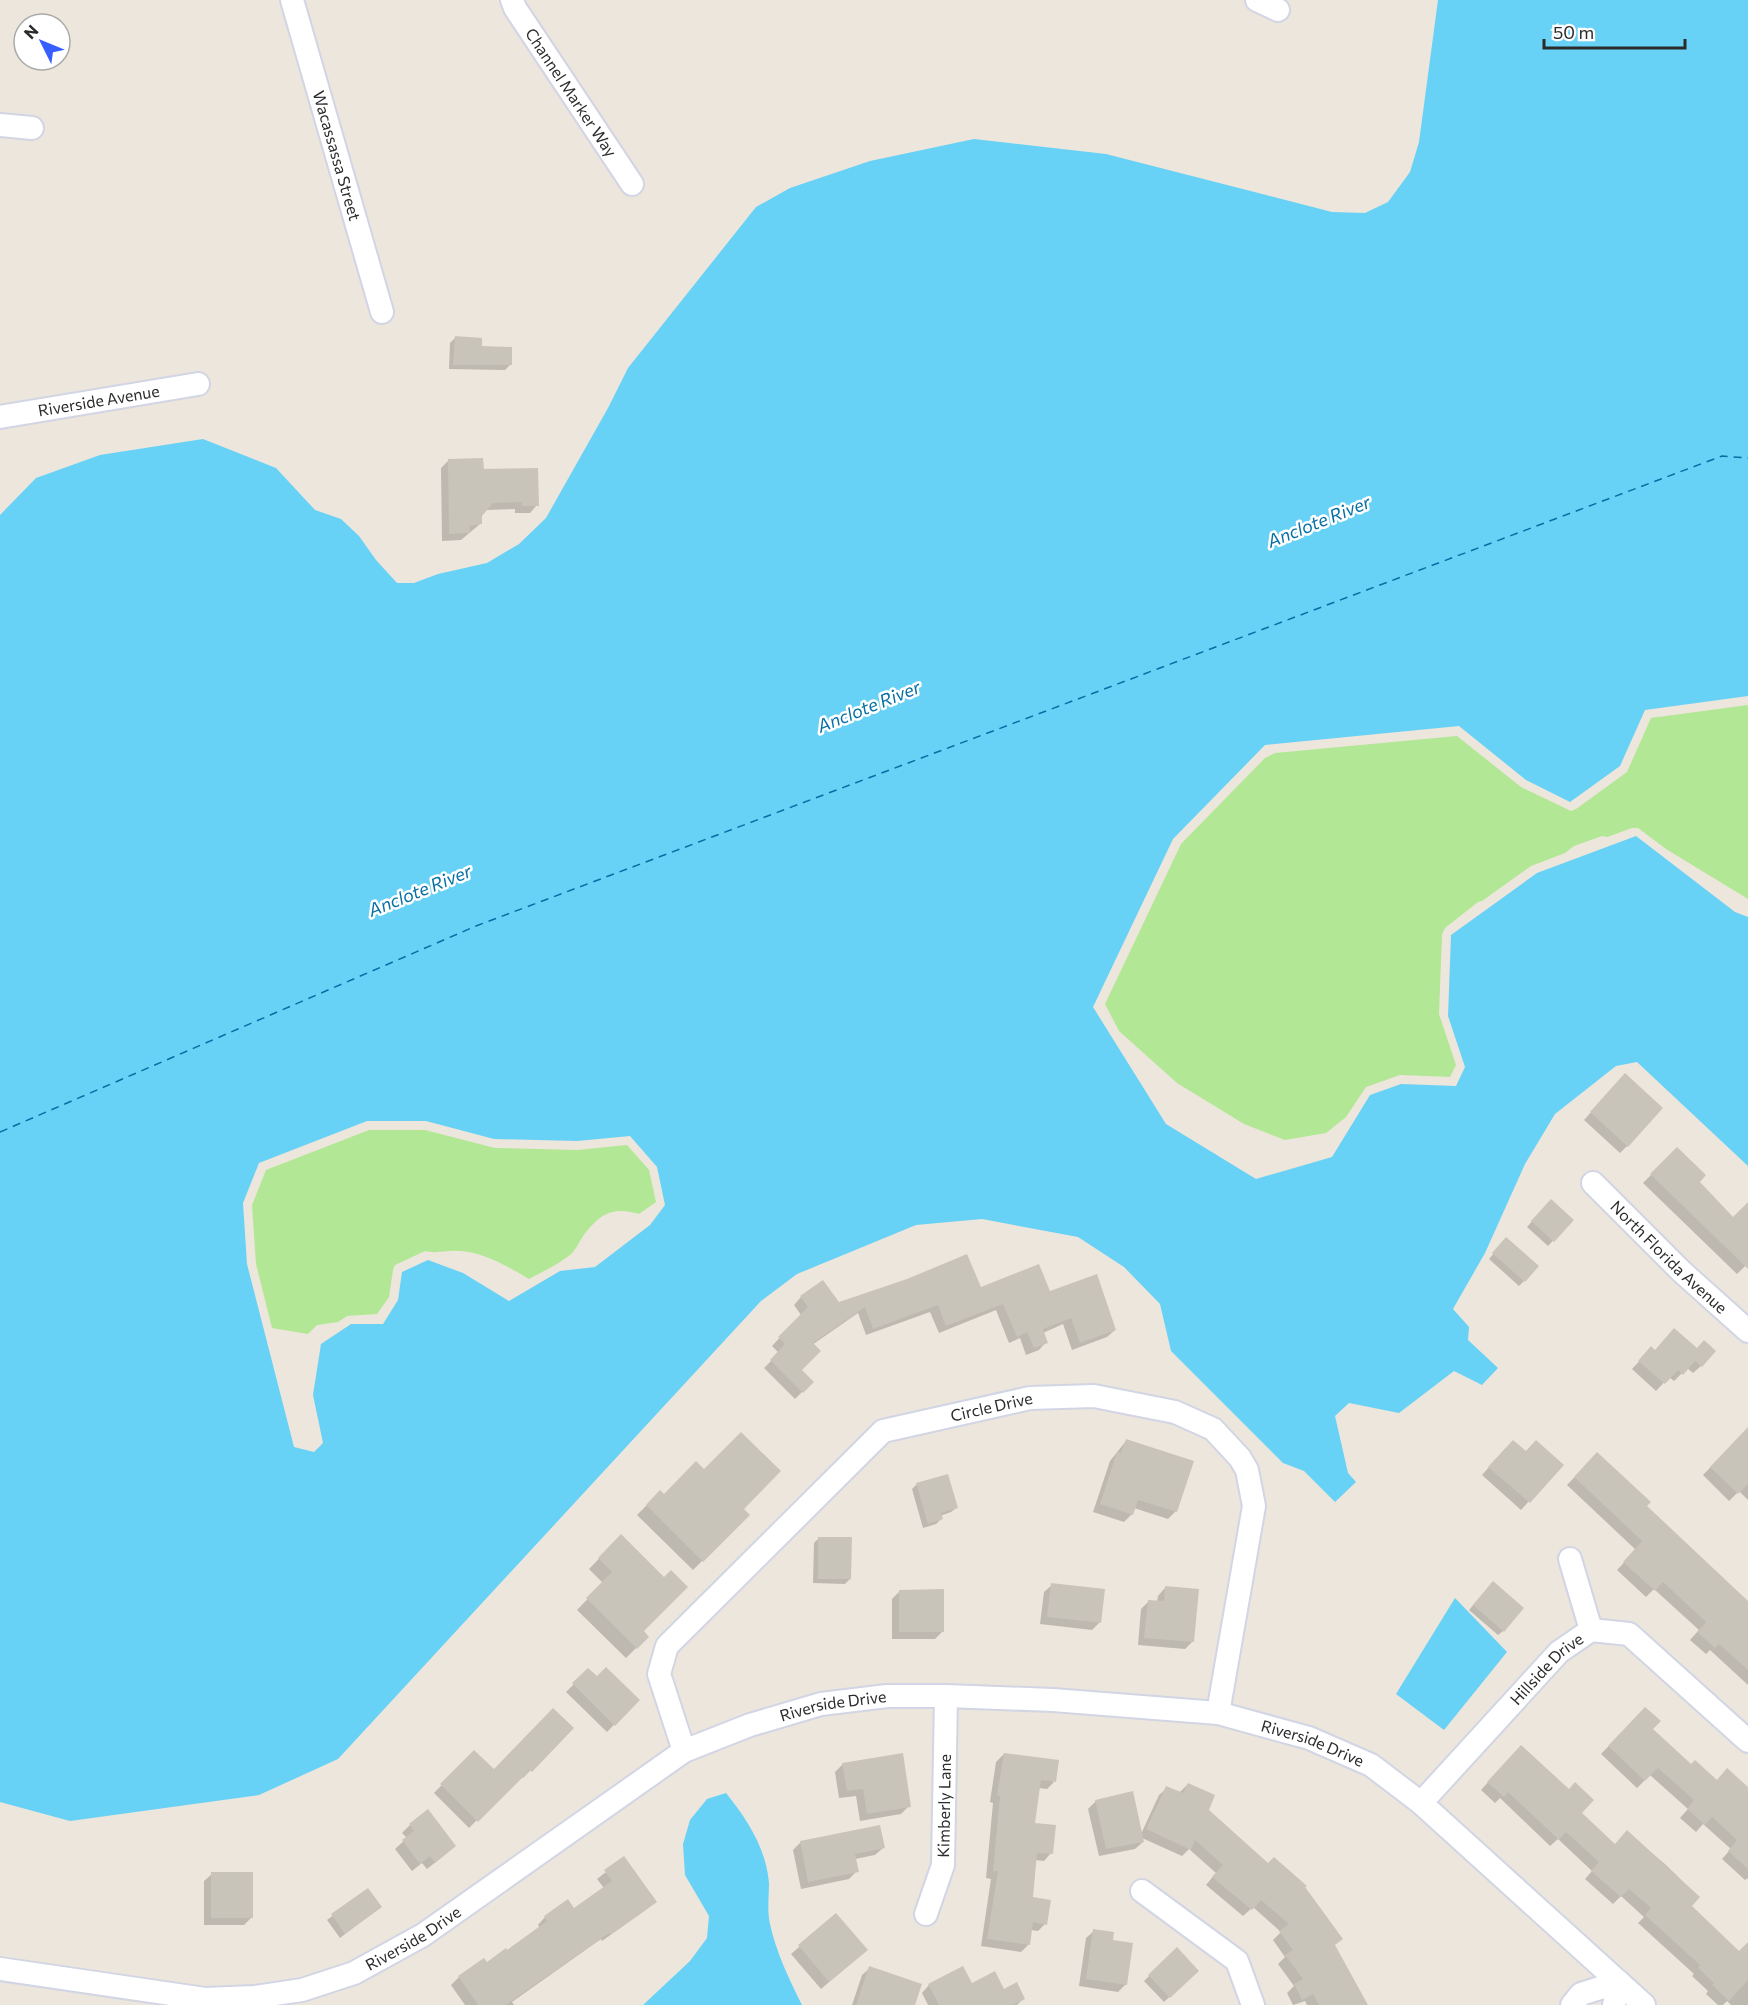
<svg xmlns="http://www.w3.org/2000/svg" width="1748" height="2005" font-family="Commissioner,sans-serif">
	<rect width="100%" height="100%" fill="#ede6dc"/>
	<g fill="#b2e795">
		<path d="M1748 705V899L1666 849 1638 828H1632L1607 837 1602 836 1574 846 1565 853 1531 866 1482 901 1478 902 1445 928 1442 934 1439 1014 1456 1065 1450 1077 1400 1075 1366 1087 1346 1117 1326 1133 1285 1140 1244 1124 1177 1083 1119 1031 1105 1004 1181 844 1265 758 1275 753 1457 736 1521 787 1571 811 1576 809 1627 772 1651 718Z"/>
		<path d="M369 1130H425L495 1148 578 1150 627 1145 649 1170 656 1202 639 1214C615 1207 602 1212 586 1232 581 1238 578 1246 573 1252 563 1262 542 1272 529 1279 509 1267 482 1251 458 1251 446 1250 437 1254 425 1251L395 1265 393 1270 389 1297 377 1314 347 1316 338 1322 317 1325 308 1334 272 1328 256 1264 252 1205 266 1170Z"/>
	</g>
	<g fill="#68d1f6" fill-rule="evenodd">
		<path d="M1438 0H1748V696L1645 710 1620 766 1570 802 1526 780 1459 726 1265 745 1173 839 1093 1007 1166 1124 1256 1179 1332 1157 1370 1095 1401 1084 1456 1086 1465 1067 1448 1016 1451 935 1537 873 1636 836 1735 912 1748 917V1166L1637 1062 1616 1066 1555 1114 1525 1164 1485 1253 1453 1309 1469 1327 1468 1340 1498 1368 1482 1385 1454 1371 1399 1413 1349 1403 1335 1416 1348 1473 1356 1482 1335 1502 1304 1471 1283 1463 1171 1351 1160 1304 1124 1267 1078 1237 982 1219 916 1225 797 1274 761 1301 338 1759 259 1795 70 1821 0 1802V515L36 478 100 455 203 439 276 468 315 510 341 519 359 536 376 560 397 583H414L438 574 487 563 519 544 546 518 608 408 628 368 756 207 790 188 870 161 974 139 1106 154 1332 212 1365 213 1388 202 1410 172 1419 142ZM367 1121H426L494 1139 577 1141 630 1136 657 1167 665 1205 650 1225 595 1267 560 1271 509 1301 463 1273 428 1260 402 1272 398 1300 383 1324H351L321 1344 313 1395 323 1443 314 1452 294 1447 247 1264 243 1203 259 1163Z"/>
		<path d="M1455 1598 1507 1652 1444 1730 1396 1694Z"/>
		<path d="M726 1793C747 1819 766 1848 769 1883 769 1896 767 1911 770 1924 776 1952 789 1979 802 2005H643L690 1961 707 1938 709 1916 685 1875 683 1844 690 1820 707 1799Z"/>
	</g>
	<g fill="#0003">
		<path d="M455 338 481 347 510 365 505 370 449 369 450 343Z"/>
		<path d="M448 461 482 470 537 505 530 513H515V509L485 510 480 515V524L461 540 442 541 441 468Z"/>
		<path d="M1617 1083 1627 1146 1620 1153 1584 1120Z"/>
		<path d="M1677 1149 1697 1182 1733 1219 1748 1215V1263L1737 1274 1643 1183Z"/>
		<path d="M1546 1206 1572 1220 1548 1246 1527 1227Z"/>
		<path d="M1502 1244 1524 1281 1519 1286 1489 1259Z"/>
		<path d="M980 1289 1049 1293 1115 1330 1107 1337 1072 1350 1063 1324 1043 1333 1046 1342 1039 1350 1026 1355 1020 1338 1009 1343 996 1310 939 1333 930 1312 866 1335 858 1313 812 1345 800 1370 812 1382 795 1399 764 1368 779 1353 772 1346 801 1315 794 1305 801 1297 838 1304Z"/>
		<path d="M1674 1330 1701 1366 1693 1373 1687 1368 1674 1381 1669 1377 1656 1391 1632 1369 1646 1354 1655 1351Z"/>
		<path d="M1743 1434 1748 1439V1500L1739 1491 1729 1501 1703 1475Z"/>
		<path d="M1126 1441 1176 1511 1168 1519 1134 1508 1132 1514 1124 1522 1093 1512 1110 1461Z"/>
		<path d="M1505 1449 1526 1453 1561 1465 1521 1510 1482 1475Z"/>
		<path d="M1597 1454 1645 1506 1748 1603V1685L1710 1650 1706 1654 1690 1640 1699 1630 1654 1589 1646 1597 1617 1570 1636 1550 1567 1485Z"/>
		<path d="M917 1484 956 1508 951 1512 940 1516 941 1519 936 1524 923 1528 912 1489Z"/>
		<path d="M660 1492 664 1496 742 1509 748 1515 693 1570 637 1515Z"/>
		<path d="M621 1536 642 1631 647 1637 626 1658 577 1610 603 1583 589 1569Z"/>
		<path d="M819 1538 850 1579 845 1584 813 1583 814 1543Z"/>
		<path d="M1052 1585 1100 1622 1092 1630 1040 1624 1044 1592Z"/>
		<path d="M1165 1588 1192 1642 1185 1649 1138 1645 1141 1609 1148 1602H1157L1158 1596Z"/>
		<path d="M1488 1588 1503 1631 1498 1635 1469 1610Z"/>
		<path d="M900 1591 943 1631 935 1639H892V1599Z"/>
		<path d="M588 1670 597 1678 638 1700 607 1732 566 1692Z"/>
		<path d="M1645 1709 1651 1729 1691 1766 1716 1781 1748 1789V1878L1745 1880 1722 1859 1731 1849 1703 1824 1696 1832 1680 1818 1688 1809 1650 1775 1637 1788 1601 1754Z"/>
		<path d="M572 1728 523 1778 521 1776 469 1828 434 1793 474 1752 493 1771Z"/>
		<path d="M1004 1754 1054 1782 1047 1789 1038 1788 1033 1825 1051 1853 1044 1861 1035 1860 1031 1899 1045 1924 1038 1931 1031 1930 1028 1945 1021 1952 981 1946 991 1879 986 1878 993 1803 990 1802 996 1762Z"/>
		<path d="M1513 1755 1615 1845 1627 1832 1666 1865 1698 1897 1690 1906 1739 1953 1748 1944V2005H1731L1727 2001 1723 2005H1718L1706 1994 1708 1991 1692 1976 1694 1974 1638 1923 1644 1917 1621 1896 1613 1904 1585 1879 1592 1871 1558 1839 1550 1846 1500 1798 1495 1803 1481 1790Z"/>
		<path d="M843 1764 909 1806 901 1814 860 1821 856 1796 839 1798 835 1772Z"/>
		<path d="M1188 1784 1207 1811 1268 1865 1303 1887 1366 2005H1307L1305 2001 1293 2005 1287 1993 1294 1986 1278 1964 1285 1957 1273 1940 1281 1932 1253 1907 1243 1916 1206 1885 1216 1873 1189 1849 1182 1856 1142 1838 1143 1842 1135 1849 1099 1856 1088 1809 1096 1801 1141 1834 1159 1795 1167 1788 1180 1792Z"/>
		<path d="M410 1825 447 1853 427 1869 422 1863 412 1871 395 1849 407 1838 402 1833Z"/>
		<path d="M801 1842 883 1848 875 1855 855 1859 857 1871 849 1879 801 1889 793 1850Z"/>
		<path d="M624 1858 655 1901 647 1909 602 1941 601 1939 512 2002 514 2005H465L451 1985 459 1977 484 1960 487 1964 507 1952 540 1928 538 1925 545 1917 574 1910 604 1888 597 1879Z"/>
		<path d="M212 1874 252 1917 244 1925H204V1881Z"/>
		<path d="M368 1890 380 1907 340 1938 327 1920Z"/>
		<path d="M836 1915 855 1960 821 1989 791 1954Z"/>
		<path d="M1094 1931 1111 1941 1126 1984 1118 1992 1079 1986 1086 1938Z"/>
		<path d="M1177 1949 1197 1971 1164 2002 1144 1981Z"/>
		<path d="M870 1968 914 2005H852L862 1975Z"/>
		<path d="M929 1985H971L1003 1991 1023 1999 1017 2005H928L922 1993Z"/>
	</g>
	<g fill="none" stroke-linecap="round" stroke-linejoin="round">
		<path stroke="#056fa4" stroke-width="1.5" stroke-dasharray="8 6" stroke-linecap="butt" d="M0 1132 476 926 1722 456 1748 458"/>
	</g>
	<g fill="#c9c4ba">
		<path d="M455 336 482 338V346L512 347V365H453Z"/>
		<path d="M483 458 484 469 538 468 539 506H522V502L493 503 482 516V524L470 526V533L449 534 448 459Z"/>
		<path d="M1625 1073 1663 1108 1628 1147 1590 1112Z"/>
		<path d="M1677 1147 1706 1175 1700 1182 1733 1217 1748 1202V1269L1650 1174Z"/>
		<path d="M1551 1199 1574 1220 1554 1242 1531 1221Z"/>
		<path d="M1506 1237 1539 1266 1525 1282 1492 1253Z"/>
		<path d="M967 1254 981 1287 1039 1264 1050 1291 1097 1274 1116 1330 1080 1343 1071 1318 1043 1329 1048 1343 1034 1348 1027 1332 1017 1337 1003 1304 946 1326 938 1305 873 1329 865 1307 813 1343 821 1351 802 1370 814 1382 803 1393 770 1360 785 1344 778 1337 808 1307 800 1296 823 1280 839 1302 907 1279Z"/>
		<path d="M1674 1328 1697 1348 1704 1340 1716 1351 1702 1367 1695 1361 1683 1375 1678 1370 1665 1384 1638 1361 1651 1346 1655 1350Z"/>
		<path d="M1748 1427V1484L1738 1494 1710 1467Z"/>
		<path d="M741 1432 781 1471 744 1509 750 1515 703 1562 646 1505 660 1490 664 1494 696 1461 704 1469Z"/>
		<path d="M1126 1439 1194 1461 1177 1512 1138 1500 1133 1515 1100 1504 1117 1452 1121 1453Z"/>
		<path d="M1513 1440 1526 1451 1536 1440 1564 1465 1530 1503 1488 1467Z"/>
		<path d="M1597 1452 1651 1502 1647 1506 1748 1601V1670L1719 1644 1715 1648 1697 1632 1706 1622 1663 1582 1655 1591 1623 1562 1642 1541 1574 1477Z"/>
		<path d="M948 1474 958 1508 941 1513 943 1519 928 1524 916 1483Z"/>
		<path d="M621 1534 664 1577 671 1570 688 1587 644 1631 649 1637 637 1649 586 1598 612 1572 598 1558Z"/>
		<path d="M818 1537H852L851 1579H818Z"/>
		<path d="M1493 1581 1524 1608 1504 1632 1473 1605Z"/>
		<path d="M1051 1583 1105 1589 1101 1623 1047 1617Z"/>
		<path d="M1165 1586 1199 1589 1194 1642 1144 1638 1148 1600 1164 1601Z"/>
		<path d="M944 1589V1632H899V1590Z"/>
		<path d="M606 1667 640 1700 615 1726 572 1683 588 1668 597 1676Z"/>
		<path d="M1645 1707 1661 1721 1653 1729 1691 1764 1695 1760 1717 1780 1727 1768 1748 1787V1869L1728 1851 1737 1840 1712 1817 1705 1825 1687 1809 1694 1800 1658 1768 1645 1781 1608 1746Z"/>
		<path d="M553 1708 574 1728 532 1772 530 1770 478 1822 440 1784 474 1750 494 1769Z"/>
		<path d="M1521 1745 1569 1789 1575 1782 1594 1800 1582 1813 1615 1844 1627 1830 1700 1897 1692 1906 1739 1951 1748 1942V1980L1729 2001 1712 1985 1714 1983 1698 1968 1700 1965 1645 1915 1651 1908 1629 1889 1621 1897 1591 1871 1599 1862 1566 1832 1559 1840 1508 1792 1504 1797 1487 1782Z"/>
		<path d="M903 1753 911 1807 867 1814 863 1789 847 1791 842 1763Z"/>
		<path d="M1004 1753 1059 1760 1056 1782 1041 1780 1035 1823 1056 1825 1053 1854 1037 1853 1033 1897 1051 1900 1047 1925 1033 1922 1030 1945 987 1939 998 1871H993L1000 1796 997 1795Z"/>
		<path d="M1188 1783 1215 1795 1209 1810 1268 1863 1274 1857 1307 1886 1305 1887 1343 1939 1335 1945 1368 2005H1319L1313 1994 1302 2000 1294 1984 1303 1979 1285 1955 1293 1950 1279 1931 1289 1924 1261 1900 1252 1910 1212 1877 1223 1865 1195 1840 1191 1850 1146 1829 1166 1786 1183 1793Z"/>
		<path d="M1133 1791 1144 1842 1106 1849 1095 1800Z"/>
		<path d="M428 1809 456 1846 435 1863 430 1856 420 1864 402 1840 414 1831 409 1824Z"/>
		<path d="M880 1825 885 1848 855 1854 859 1872 808 1882 800 1841Z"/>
		<path d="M624 1856 657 1902 610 1935 609 1933 506 2005H478L458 1976 484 1958 487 1962 506 1948 507 1950 547 1921 544 1916 568 1899 574 1908 612 1881 604 1870Z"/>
		<rect x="211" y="1872" width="42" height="46"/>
		<path d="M368 1888 382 1907 345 1934 331 1914Z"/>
		<path d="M836 1913 868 1950 829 1982 798 1945Z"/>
		<path d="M1093 1929 1114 1932 1113 1940 1133 1943 1127 1985 1086 1979Z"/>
		<path d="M1177 1947 1199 1971 1170 1998 1148 1975Z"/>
		<path d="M869 1966 922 1984 915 2005H856Z"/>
		<path d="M963 1966 972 1983 995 1971 1004 1989 1017 1982 1025 1999 1013 2005H939L928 1984Z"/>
	</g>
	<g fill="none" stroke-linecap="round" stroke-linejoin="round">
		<g stroke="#d1d5e4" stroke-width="26">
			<g id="minor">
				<path id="s1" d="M292 0 382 312"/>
				<path id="s2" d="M512 0 515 8 632 184"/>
				<path d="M1257 0 1278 10"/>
				<path d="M0 125 32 128"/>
				<path id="s3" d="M0 417 198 384"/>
				<path id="s4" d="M1593 1183 1681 1271 1748 1331"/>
				<path d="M1570 1559 1591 1630"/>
				<path id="s5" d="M684 1751 659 1674 667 1646 883 1431 1030 1398 1094 1396 1175 1412 1213 1429 1240 1458 1247 1470 1254 1506 1218 1713"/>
				<path id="s6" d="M1421 1803 1559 1652 1591 1630 1629 1634 1748 1741"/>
				<path d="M1142 1891 1237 1961 1253 2005"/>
				<path id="s7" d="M926 1914 943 1865 946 1696"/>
				<path id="s8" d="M0 1969 205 1999 255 1997 302 1990 354 1973 423 1935 684 1751 750 1725 821 1704 887 1696H946L1053 1700 1218 1713 1309 1738 1371 1765 1421 1803 1644 2005"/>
				<path d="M1572 2005 1581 1994 1619 1982 1614 2005"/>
			</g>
		</g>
		<use href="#minor" stroke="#fff" stroke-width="22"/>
	</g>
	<g text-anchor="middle" stroke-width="5" stroke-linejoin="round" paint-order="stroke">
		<g font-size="16" fill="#2b2b2b" stroke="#fff">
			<text dy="6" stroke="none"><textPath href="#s2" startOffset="110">Channel Marker Way</textPath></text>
			<text dy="6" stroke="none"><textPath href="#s1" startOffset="162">Wacassassa Street</textPath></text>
			<text dy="6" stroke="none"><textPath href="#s3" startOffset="100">Riverside Avenue</textPath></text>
			<text dy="6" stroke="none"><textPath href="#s4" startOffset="106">North Florida Avenue</textPath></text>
			<text dy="6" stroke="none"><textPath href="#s5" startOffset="526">Circle Drive</textPath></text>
			<text dy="6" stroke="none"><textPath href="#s6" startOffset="184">Hillside Drive</textPath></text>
			<text dy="6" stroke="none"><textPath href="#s8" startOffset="914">Riverside Drive</textPath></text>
			<text dy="6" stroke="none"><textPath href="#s8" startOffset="1400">Riverside Drive</textPath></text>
			<text dy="6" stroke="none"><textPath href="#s7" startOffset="111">Kimberly Lane</textPath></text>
			<text dy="6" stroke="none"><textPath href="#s8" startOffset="428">Riverside Drive</textPath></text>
		</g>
		<g font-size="18" font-style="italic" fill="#056fa4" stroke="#fff">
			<text transform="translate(1319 522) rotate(-22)" y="6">Anclote River</text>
			<text transform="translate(869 707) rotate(-22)" y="6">Anclote River</text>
			<text transform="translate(420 891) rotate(-22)" y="6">Anclote River</text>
		</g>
	</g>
	<g transform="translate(42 42) rotate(313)"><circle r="28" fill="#ffffff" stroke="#aaaaaa" stroke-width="1.5"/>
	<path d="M0-4.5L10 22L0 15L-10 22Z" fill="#375eff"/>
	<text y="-9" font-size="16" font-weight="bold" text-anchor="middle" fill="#2b2b2b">N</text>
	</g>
	<path d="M1544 39v9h141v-9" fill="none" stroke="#2b2b2b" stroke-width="3"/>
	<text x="1553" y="39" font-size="18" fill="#2b2b2b" stroke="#ffffff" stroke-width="4.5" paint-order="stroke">50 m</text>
</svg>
